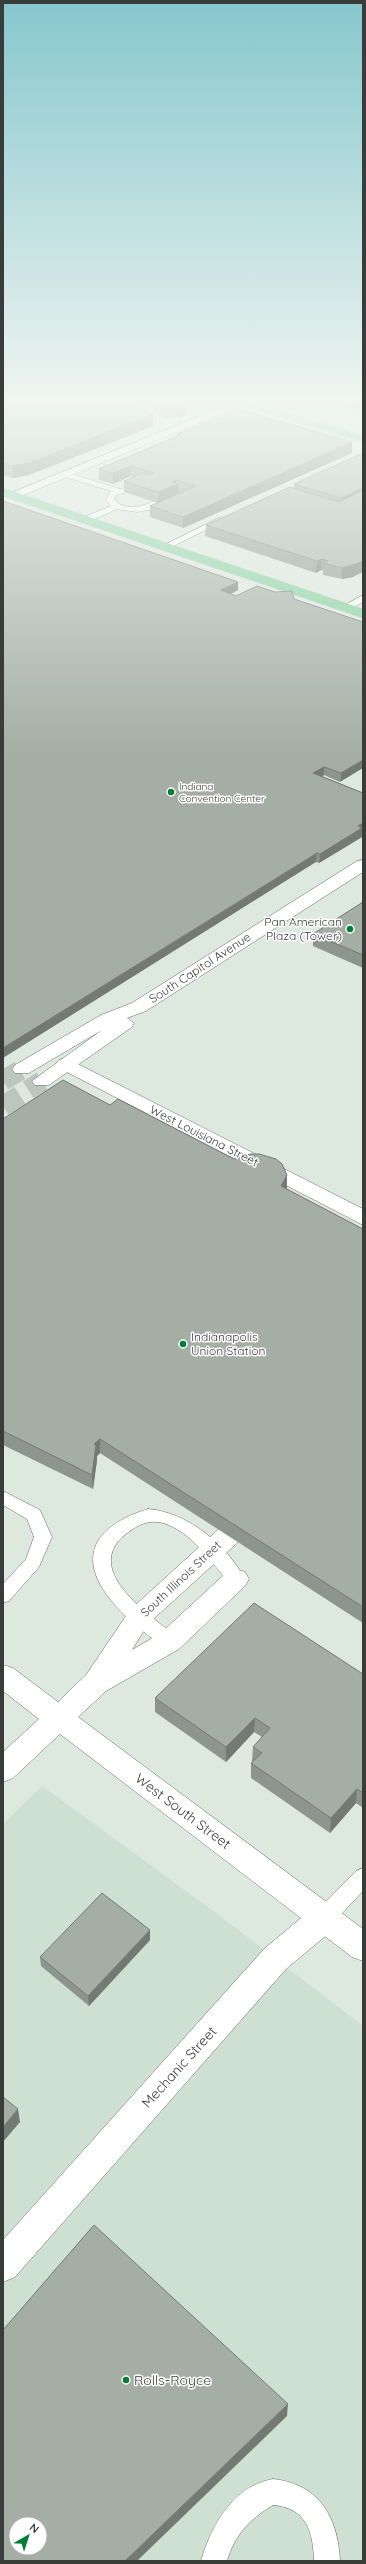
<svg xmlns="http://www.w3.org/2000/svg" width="366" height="2564" font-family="Quicksand,sans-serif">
	<rect width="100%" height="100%" fill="#dde8df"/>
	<g fill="#cee0d1" fill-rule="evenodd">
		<path d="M285 397H363V419Z"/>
		<path d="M42 1786 212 1910 363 2026V2561H3V1824ZM16 2524H40V2548H16Z"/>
	</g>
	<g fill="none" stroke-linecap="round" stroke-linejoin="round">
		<g stroke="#bcc6be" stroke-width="20" stroke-dasharray="20 10" stroke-linecap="butt">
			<path d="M3 1081 22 1069"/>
			<path d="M3 1106 42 1081"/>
		</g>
		<g stroke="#626b63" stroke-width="1">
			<g id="lane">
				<path d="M65 472 120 489 136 486V490L116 495 114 500C131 515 149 502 166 497L170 500 154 509 137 512 117 509 88 522H82V518L111 506 106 500 111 491 62 476V472Z"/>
				<path d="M221 517 228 519 167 549 160 547Z"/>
				<path d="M363 595V602L348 610 340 608Z"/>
				<path d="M3 1491 40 1510 52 1537 39 1567 9 1601 3 1603V1584L26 1559 34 1537 27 1519 3 1505Z"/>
				<path d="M148 1509C187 1512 226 1544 245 1579L242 1584 236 1586 230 1584C212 1563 191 1531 163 1523 149 1519 138 1525 127 1533 80 1569 148 1614 176 1636L179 1641 176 1646 170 1648C155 1643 142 1630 130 1620 79 1574 77 1531 148 1509Z"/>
				<path d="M363 1868V1891L331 1925 324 1927 317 1925 314 1918 317 1911 356 1871Z"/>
				<path d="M273 2479C320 2484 338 2518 340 2561H314C313 2532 307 2508 273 2505 250 2519 235 2534 227 2561H201C211 2526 233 2486 273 2479Z"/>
			</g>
		</g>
		<g stroke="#626b63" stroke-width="1">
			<g id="street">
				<path d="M239 400 245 403 243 405 16 498 12 499 6 495Z"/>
				<path d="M66 1058 363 1209V1225L59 1068 56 1064 59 1060Z"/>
				<path d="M324 1904 335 1908 339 1918 335 1928 286 1969 15 2277 3 2282V2240L264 1949 313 1908Z"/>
			</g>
		</g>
		<g stroke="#626b63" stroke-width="1">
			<g id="secondary">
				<path d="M363 860V872L146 1011 127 1018 134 1023 132 1027 49 1085H35L32 1081 102 1030 29 1073H15L12 1069 15 1065 101 1015 132 1003 357 861Z"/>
				<path d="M228 1526 237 1529 241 1536 237 1543 148 1624 132 1650 161 1633 227 1572 236 1569 245 1572 249 1579 245 1586 179 1649 106 1691 78 1717 363 1929V1961L352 1957 60 1734 13 1778 3 1782V1752L39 1719 3 1691V1665L13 1668 58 1702 86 1675 130 1610 219 1529Z"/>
			</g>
		</g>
		<g stroke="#c4c5c4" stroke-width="1">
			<g id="primary">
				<path d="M214 397H232L363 435V442Z"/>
				<path d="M3 488 363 609V618L3 496Z"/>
			</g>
		</g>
		<use href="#lane" fill="#fff" fill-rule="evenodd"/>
		<use href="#street" fill="#fff" fill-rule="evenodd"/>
		<use href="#secondary" fill="#fff" fill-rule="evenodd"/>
		<use href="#primary" fill="#82d19c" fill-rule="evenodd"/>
	</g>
	<g fill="#8d968e">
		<path d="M3 397 153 426 29 475 13 478 3 475Z"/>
		<path d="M313 397H363V411Z"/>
		<path d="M175 401 186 415 177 418 166 419 156 415 155 412V405Z"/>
		<path d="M177 434 352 453 183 528 150 517V506L158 503 124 492V481L133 477 131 476 113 484 99 480V469L177 436Z"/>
		<path d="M363 453 353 577 342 579 323 575V571L321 570 316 573 205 536 206 525 294 488V484Z"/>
		<path d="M3 501 238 590 231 594 236 596 294 599 363 622 340 782 324 775 322 776 363 793V832H362V837L319 863 316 862Z"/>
		<path d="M363 902V968L313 946V934Z"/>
		<path d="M110 1105 287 1189 363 1229V1623L100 1453 97 1456V1460L93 1489 3 1445V1119Z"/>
		<path d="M363 1674V1808L356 1803 330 1833 251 1778V1763L253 1762 252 1761 253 1747 262 1737 254 1732 226 1762 155 1712V1698Z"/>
		<path d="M150 1930V1940L89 2006 41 1966 40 1957Z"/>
	</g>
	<g fill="#737a74">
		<path d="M186 408V415L177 418V411Z"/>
		<path d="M153 414V426L29 475 13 478 12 466Z"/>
		<path d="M352 442V453L183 528V517Z"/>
		<path d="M131 466V476L113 484V473Z"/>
		<path d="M176 480V485L178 484V495L158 503V492L172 482Z"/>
		<path d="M363 488V498L340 509 341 498Z"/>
		<path d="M322 559 321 570 316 573 317 561Z"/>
		<path d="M363 561V572L353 577 342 579V568Z"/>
		<path d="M238 582V590L221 598V590Z"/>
		<path d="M363 760V768L340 782 341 773Z"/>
		<path d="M324 767V775L313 782V773Z"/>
		<path d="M363 823V832H362V837L319 863 320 854Z"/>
		<path d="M317 853 316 862 3 1058V1048Z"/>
		<path d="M287 1175V1189L281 1186Z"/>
		<path d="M100 1439V1453L97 1456V1460L93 1489 92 1475 94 1444Z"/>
		<path d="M255 1718 254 1732 226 1762V1747Z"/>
		<path d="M357 1789 356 1803 330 1833 331 1818Z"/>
		<path d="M150 1930V1940L89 2006 88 1996Z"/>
		<path d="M18 2109 20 2122 3 2142V2127Z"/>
		<path d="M288 2404 287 2416 137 2561H125Z"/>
	</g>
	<g fill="#a4aea5" stroke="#737a74" fill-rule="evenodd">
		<path d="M3 397H96L153 414 29 463 12 466 3 463Z"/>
		<path d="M351 397H363V401Z"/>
		<path d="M175 401 184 404 186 408 177 411H166L156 408 155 405Z"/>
		<path d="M241 410 352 442 183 517 150 506 196 486 176 480 172 482 178 484 158 492 124 481 143 473 149 475 154 473 131 466 113 473 99 469 180 435 177 434Z"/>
		<path d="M363 453V488L341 498 294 484Z"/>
		<path d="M290 487 339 502 363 490V561L353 565 342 568 323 563 328 561 322 559 317 561 206 525Z"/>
		<path d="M3 501 238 582 221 590 236 596 257 586 275 592 292 591 294 599 363 622V760L341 773 324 767 313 773 363 793V823L358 826 362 828 320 854 317 853 3 1048Z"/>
		<path d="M363 902V955L313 934Z"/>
		<path d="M63 1080 110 1105 118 1099 234 1159 250 1154H259L276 1159 282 1164 287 1175 281 1186 363 1229V1607L100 1439 94 1444 96 1445 92 1475 3 1431V1119Z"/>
		<path d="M254 1603 363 1674V1793L357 1789 331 1818 251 1763 262 1753 253 1747 270 1728 255 1718 226 1747 155 1698Z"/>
		<path d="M102 1893 150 1930 88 1996 40 1957Z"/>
		<path d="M3 2097 18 2109 3 2127Z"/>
		<path d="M94 2225 288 2404 125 2561H3V2330ZM16 2524H40V2548H16Z"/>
	</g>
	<linearGradient id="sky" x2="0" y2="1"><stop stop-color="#86c7cd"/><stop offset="0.53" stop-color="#f0f5f1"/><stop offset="1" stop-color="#f0f5f1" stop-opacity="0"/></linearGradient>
	<rect width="366" height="756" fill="url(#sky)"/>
	<g fill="#007e37" stroke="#fff" stroke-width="1.5">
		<circle cx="171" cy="792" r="4"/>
		<circle cx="350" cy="929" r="4"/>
		<circle cx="183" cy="1344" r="4"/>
		<circle cx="126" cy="2380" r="4"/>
	</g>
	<g text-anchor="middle" stroke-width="3" stroke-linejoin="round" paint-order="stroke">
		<g font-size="10" fill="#393d39" stroke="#fff" text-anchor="start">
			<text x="179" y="790">Indiana<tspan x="179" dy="12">Convention Center</tspan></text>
		</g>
		<g font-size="12" fill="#393d39" stroke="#fff" text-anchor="end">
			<text x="342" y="926">Pan American<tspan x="342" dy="14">Plaza (Tower)</tspan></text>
			<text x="191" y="1341" text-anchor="start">Indianapolis<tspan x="191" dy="14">Union Station</tspan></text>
		</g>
		<g font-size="12" fill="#393d39" stroke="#fff">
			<text transform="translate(200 968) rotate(-33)" y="4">South Capitol Avenue</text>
			<text transform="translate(204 1136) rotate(27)" y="4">West Louisiana Street</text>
			<text transform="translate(181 1579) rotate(-43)" y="4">South Illinois Street</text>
		</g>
		<g font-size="14" fill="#393d39" stroke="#fff">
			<text transform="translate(183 1811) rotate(37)" y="5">West South Street</text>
			<text transform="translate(179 2067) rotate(-48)" y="5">Mechanic Street</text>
		</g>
		<g font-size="14" fill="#393d39" stroke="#fff" text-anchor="start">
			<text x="134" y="2385">Rolls-Royce</text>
		</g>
	</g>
	<rect width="366" height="2564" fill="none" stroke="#393d39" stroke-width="8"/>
	<g transform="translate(28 2536) rotate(39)"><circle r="19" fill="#ffffff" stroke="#b0b1b0"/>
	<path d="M0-3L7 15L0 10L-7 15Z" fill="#007e37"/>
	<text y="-6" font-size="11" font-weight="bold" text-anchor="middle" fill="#393d39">N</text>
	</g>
</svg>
